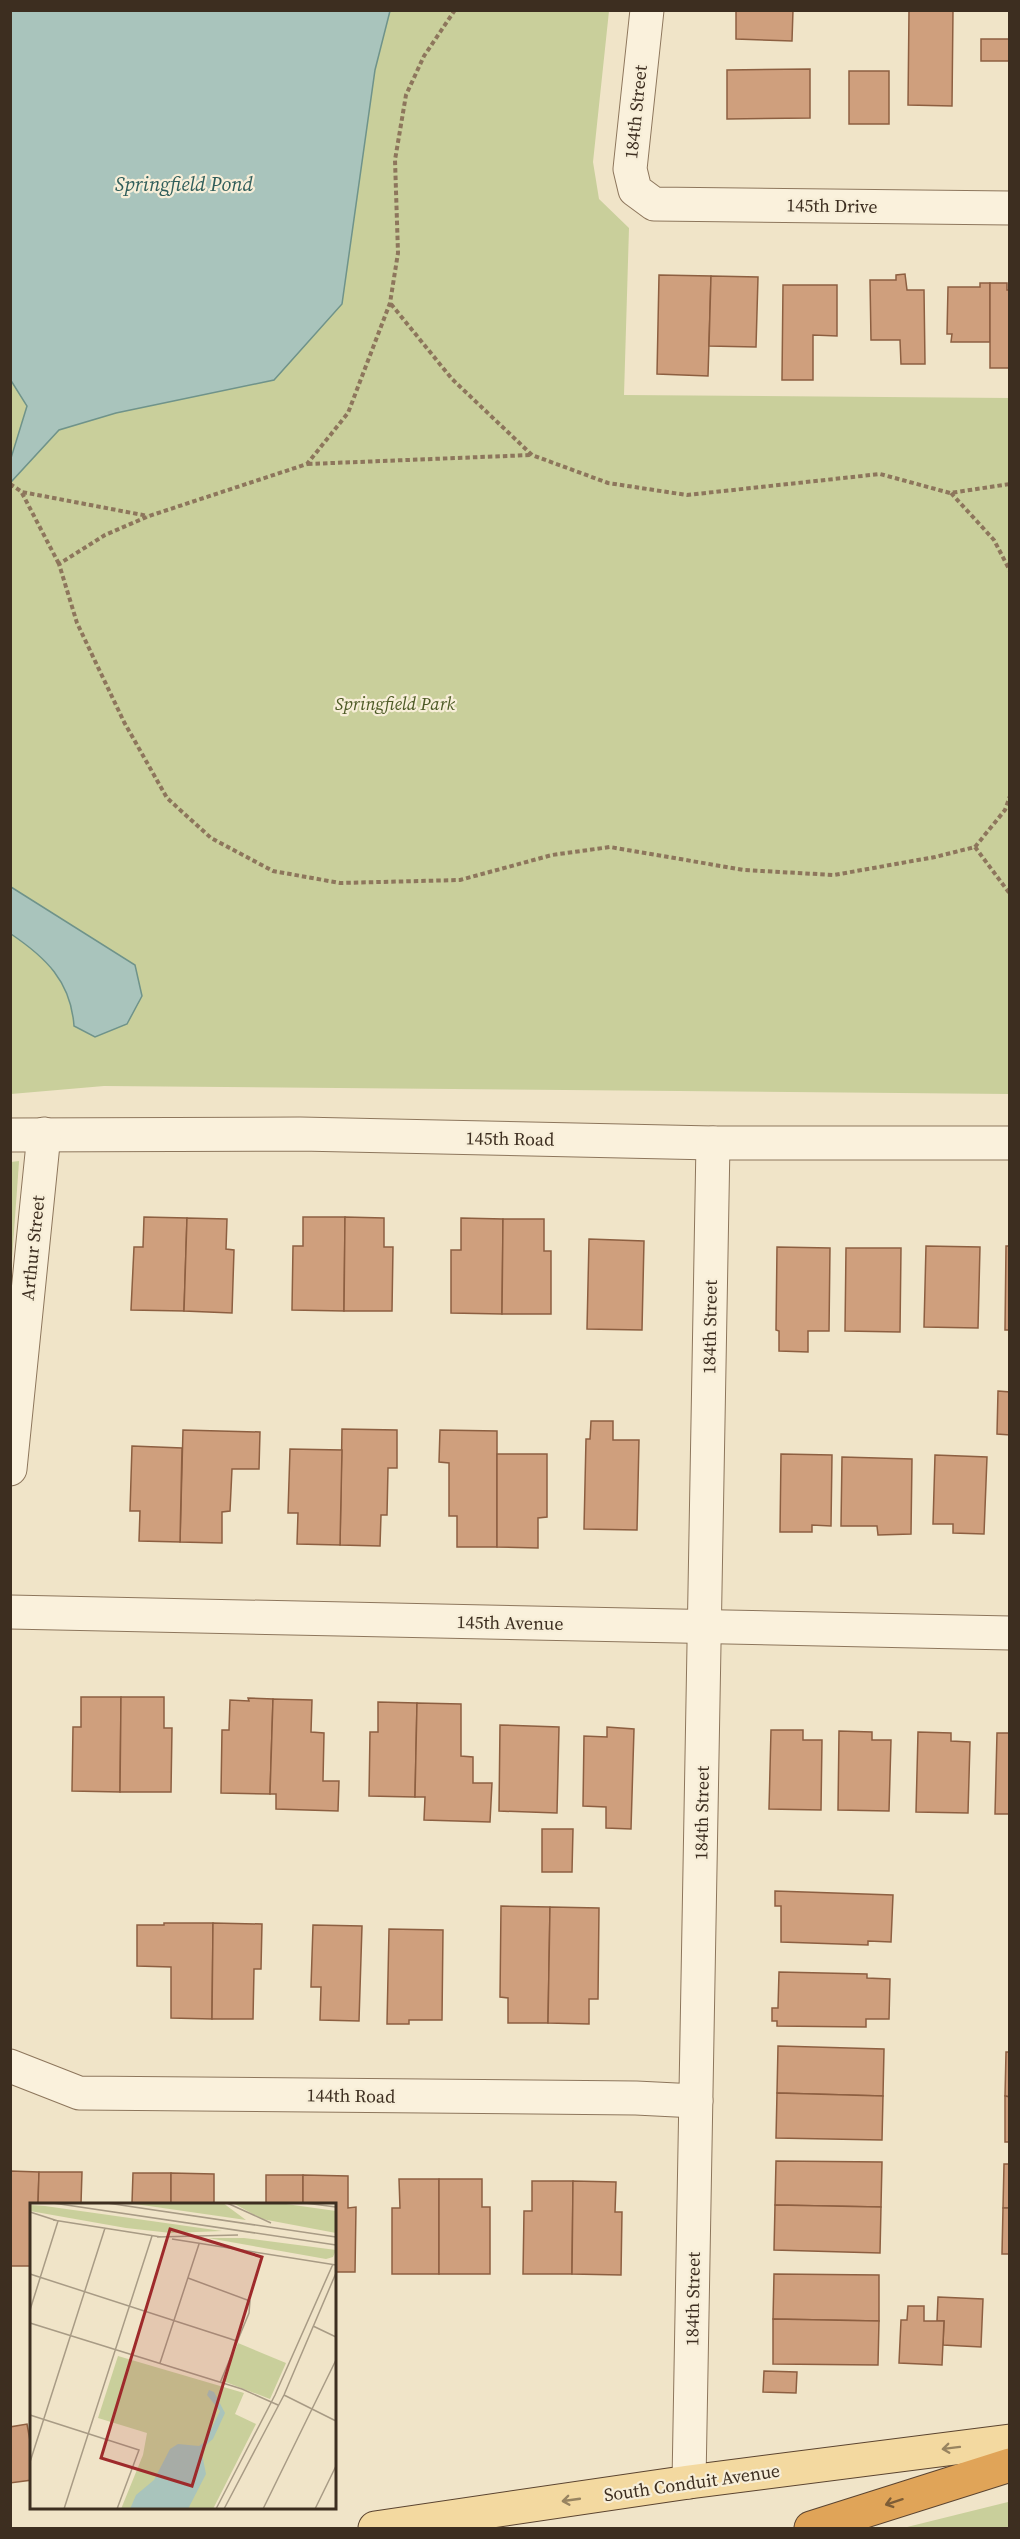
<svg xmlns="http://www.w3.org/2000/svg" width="1020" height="2539" font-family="'Source Serif 4',serif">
	<rect width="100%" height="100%" fill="#f0e4c8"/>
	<g fill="#c9cf9b">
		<path d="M11 11H609L593 162 599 199 629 228 624 395 1009 398V1094L104 1086 11 1094Z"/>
		<path d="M19 1161V1162L11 1273V1162Z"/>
		<path d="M1009 2501V2528H903L1008 2502Z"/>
	</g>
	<g fill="#a9c4bc" stroke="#6f938a" stroke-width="1.5">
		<path d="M11 10 390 11 375 70 342 304 274 380 116 413 59 430 11 482V458L27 406 10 379Z"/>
		<path d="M11 887 135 965 142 996 127 1024 95 1037 74 1026C71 981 45 957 11 934Z"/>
	</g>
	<g fill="#cf9f7d" stroke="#8d5f41" stroke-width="1.5">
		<path d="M736 10H793L792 41 736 39Z"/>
		<path d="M909 10H953L952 106 908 105Z"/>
		<rect x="981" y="39" width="29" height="22"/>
		<path d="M810 69V118L727 119V70Z"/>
		<rect x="849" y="71" width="40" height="53"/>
		<path d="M905 274 907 290H924L925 364H901L900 340H871L870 280H896V275Z"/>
		<path d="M659 275 711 276 708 376 657 374Z"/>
		<path d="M711 276 758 277 756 347 709 346Z"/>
		<path d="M980 283H990V342H951L952 334H947L948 287H980Z"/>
		<path d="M990 283H1007V290H1010V368H990Z"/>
		<path d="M783 285H837V336L813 335V380H782Z"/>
		<path d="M144 1217 187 1218 184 1311 131 1310 134 1247H143Z"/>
		<path d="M303 1217H345L344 1311 292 1310 293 1246H303Z"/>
		<path d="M345 1217 384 1218V1247H393L392 1311H344Z"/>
		<path d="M187 1218 227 1219 226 1249 234 1250 232 1313 184 1311Z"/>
		<path d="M461 1218 503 1219 502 1314 451 1313V1250H461Z"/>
		<path d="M503 1219H544V1251H551V1314H502Z"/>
		<path d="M589 1239 644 1241 642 1330 587 1329Z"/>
		<path d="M926 1246 980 1247 978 1328 924 1327Z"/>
		<path d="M1006 1246H1010V1330H1005Z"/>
		<path d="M777 1247 830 1248 829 1331H808V1352L779 1351V1331L776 1330Z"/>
		<path d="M846 1248H901L900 1332 845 1331Z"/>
		<path d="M998 1391 1010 1392V1435L997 1434Z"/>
		<path d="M591 1421H613V1440H639L637 1530 584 1529 586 1439H590Z"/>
		<path d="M342 1429 397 1430V1468H388L387 1515H381L380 1546 340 1545Z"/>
		<path d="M183 1430 260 1432 259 1469H232L230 1511 222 1512V1543L180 1542Z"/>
		<path d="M440 1430 497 1431V1547H457V1516H449V1463L439 1462Z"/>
		<path d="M132 1446 182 1448 180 1542 139 1541 140 1511H130Z"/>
		<path d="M290 1449 342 1450 340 1545 297 1544 298 1513H288Z"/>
		<path d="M497 1454H547V1517L538 1518V1548L497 1547Z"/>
		<path d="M781 1454 832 1455 831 1526 812 1525V1532H780Z"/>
		<path d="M935 1455 987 1457 984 1534 953 1533V1524H933Z"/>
		<path d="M842 1457 912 1459 911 1534 878 1535 877 1526H841Z"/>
		<path d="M81 1697H121L120 1792 72 1791 73 1727H81Z"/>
		<path d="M121 1697H164V1728H172L171 1792H120Z"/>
		<path d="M248 1698 273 1699 270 1794 221 1793 222 1730H229L230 1700 249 1701Z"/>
		<path d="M273 1699 312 1700 311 1732 324 1733 323 1781H339L338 1811 276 1809V1794H270Z"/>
		<path d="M378 1702 417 1703 415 1797 369 1796 370 1732H378Z"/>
		<path d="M417 1703 461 1704V1756L473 1757V1783H492L490 1822 424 1820 425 1797H415Z"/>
		<path d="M500 1725 559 1727 557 1813 499 1811Z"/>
		<path d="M607 1727 634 1729 631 1829 606 1828V1807L583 1806 584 1736 607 1737Z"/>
		<path d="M771 1730H803V1740H822L821 1810 769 1809Z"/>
		<path d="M839 1731 872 1732V1740H891L889 1811 838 1810Z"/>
		<path d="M918 1732 951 1733V1741L970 1742 968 1813 916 1812Z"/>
		<path d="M997 1733H1010V1814H995Z"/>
		<path d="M542 1829H573L572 1872H542Z"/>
		<path d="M775 1891 893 1895 891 1942 868 1941V1945L781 1942V1906H775Z"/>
		<path d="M501 1906 550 1907 548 2023H508V1998L500 1997Z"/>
		<path d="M550 1907 599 1908 598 1999H589V2024L548 2023Z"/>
		<path d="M164 1923H213L212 2019 171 2018V1967L137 1966V1925H164Z"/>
		<path d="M213 1923 262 1924 261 1969H254L253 2019H212Z"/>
		<path d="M313 1925 362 1926 359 2021 320 2020 321 1987H311Z"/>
		<path d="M389 1929 443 1930 442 2020H409V2024H387Z"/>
		<path d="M779 1972 867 1974V1978L890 1979 889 2019H866V2027L777 2026V2021H772V2008H778Z"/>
		<path d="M778 2046 884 2049 883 2096 777 2093Z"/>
		<path d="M1006 2052H1010V2097L1005 2096Z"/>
		<path d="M777 2093 883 2096 882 2140 776 2138Z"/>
		<path d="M1005 2096 1010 2097V2142H1005Z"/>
		<path d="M776 2161 882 2162 881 2207 775 2205Z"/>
		<path d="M1004 2164H1010V2208H1003Z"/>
		<path d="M10 2171 39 2172 38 2204H32V2266H10Z"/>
		<path d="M39 2172H82L81 2204H90H38Z"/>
		<path d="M133 2173H171V2204H124L132 2203Z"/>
		<path d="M171 2173 214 2174V2204H171Z"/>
		<rect x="266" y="2175" width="37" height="29"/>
		<path d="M303 2175 348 2176V2208L356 2207 355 2272H334V2204H303Z"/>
		<path d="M399 2179H439V2274H392V2208H400Z"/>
		<path d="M439 2179H482V2207H490V2274H439Z"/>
		<path d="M532 2181H573L572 2274H523L524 2211H532Z"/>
		<path d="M573 2181 616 2182 615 2212H622L621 2275 572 2274Z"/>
		<path d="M775 2205 881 2207 880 2253 774 2250Z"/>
		<path d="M1003 2208H1010V2254H1002Z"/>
		<path d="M774 2274 879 2275V2321L773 2319Z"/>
		<path d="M938 2297 983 2299 981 2347 943 2345 944 2321H937Z"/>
		<path d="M908 2306H924V2321H944L942 2365 899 2363 901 2320H907Z"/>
		<path d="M773 2319 879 2321 878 2365 773 2364Z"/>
		<path d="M764 2371 797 2372 796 2393 763 2392Z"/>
		<path d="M27 2424 32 2452V2480L10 2483V2427Z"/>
	</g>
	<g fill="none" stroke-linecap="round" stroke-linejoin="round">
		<g stroke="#8d765c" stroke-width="35">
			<g id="minor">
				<path d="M647 10 630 169 635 190 654 204 1010 208"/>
				<path d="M10 1135 300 1134 713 1143H1010"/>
				<path d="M10 1469 44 1134"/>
				<path d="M10 1612 1010 1633"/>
				<path d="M10 2066 79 2093 636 2098 696 2101"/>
				<path d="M689 2482 713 1143"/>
			</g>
		</g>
		<g stroke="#5b4430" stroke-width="35">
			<path id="major" d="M375 2528 689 2482 1010 2441"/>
		</g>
		<g stroke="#5b4430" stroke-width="35">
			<path id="highway" d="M811 2528 1010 2465"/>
		</g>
		<g stroke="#8d765c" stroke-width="4" stroke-dasharray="4.5 3" stroke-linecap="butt">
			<path d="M455 10 424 56 406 95 395 160 398 253 390 303 348 413 307 464 149 516 105 535 59 564 77 623 124 722 167 798 211 838 273 871 340 883 460 880 552 855 610 847 744 870 834 875 935 857 975 847 1010 894"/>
			<path d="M391 304 452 379 532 455 608 483 687 495 880 474 950 493 1010 484"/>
			<path d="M308 464 531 455"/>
			<path d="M10 484 22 492 148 516"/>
			<path d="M22 493 59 564"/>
			<path d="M951 493 994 540 1010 571"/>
			<path d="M975 847 1005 810 1010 796"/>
		</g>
		<use href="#minor" stroke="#faf1dc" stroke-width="33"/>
		<use href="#major" stroke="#f3d9a0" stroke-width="33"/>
		<use href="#highway" stroke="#e0a458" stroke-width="33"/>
	</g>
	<defs><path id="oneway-shaft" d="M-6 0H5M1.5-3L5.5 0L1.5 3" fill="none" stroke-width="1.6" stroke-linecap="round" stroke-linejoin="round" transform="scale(1.5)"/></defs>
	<g stroke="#988460">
		<use href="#oneway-shaft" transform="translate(951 2448) rotate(173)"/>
		<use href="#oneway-shaft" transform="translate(571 2500) rotate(172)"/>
	</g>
	<use stroke="#7e5d36" href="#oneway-shaft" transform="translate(894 2502) rotate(162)"/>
	<g text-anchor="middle" stroke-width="4.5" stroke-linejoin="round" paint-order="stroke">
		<g font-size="18" fill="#3d2e20" stroke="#f7eed8">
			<text transform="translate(636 112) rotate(-84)" y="6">184th Street</text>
			<text transform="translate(832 206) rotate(1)" y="6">145th Drive</text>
			<text transform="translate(510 1139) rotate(1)" y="6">145th Road</text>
			<text transform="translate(33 1248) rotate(-84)" y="6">Arthur Street</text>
			<text transform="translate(710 1327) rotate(-89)" y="6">184th Street</text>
			<text transform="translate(510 1623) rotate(1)" y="6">145th Avenue</text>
			<text transform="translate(702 1813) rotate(-89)" y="6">184th Street</text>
			<text transform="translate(351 2096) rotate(1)" y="6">144th Road</text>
			<text transform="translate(693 2299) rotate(-89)" y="6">184th Street</text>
			<text transform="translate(692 2483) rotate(-8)" y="6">South Conduit Avenue</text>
		</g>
		<g font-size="18" font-style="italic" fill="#4d5a26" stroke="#f7eed8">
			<text x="395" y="710">Springfield Park</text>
		</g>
		<g font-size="20" font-style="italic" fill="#2f5d5a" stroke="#f7eed8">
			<text x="184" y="191">Springfield Pond</text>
		</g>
	</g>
	<g transform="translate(30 2203)">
		<rect width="306" height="306" fill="#f0e4c8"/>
		<path d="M98 0H193L216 17ZM203 0H249L306 8V30L232 16ZM0 2 15 3 192 28 141 30 96 25 0 8ZM178 35H214L306 47 303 54 296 56ZM208 140 256 160 240 196 193 178ZM88 153 214 190 205 211 226 221 183 306H91L113 252 117 230 68 215Z" fill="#c9cf9b"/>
		<path d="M179 187 184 189 195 210 183 236 171 246 176 271 158 306H100L106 292 124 277 140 246 148 241 169 243 175 239 190 208 177 192Z" fill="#a9c4bc"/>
		<path fill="none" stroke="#a89b85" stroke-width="1.5" d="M23 0 306 42M77 0 306 34M197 0 241 20M275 0 306 4M0 9 28 18M23 17 131 34M127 34 208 32M142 36 306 62M0 71 207 138M158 75 220 98 219 110 190 180M0 107 28 18M0 120 212 186 248 202M283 123 306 134M130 160 169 41M254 192 306 218M0 212 109 247 87 306M0 259 75 25M34 306 122 33M186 306 245 192 303 61M194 306 254 192 306 70M233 306 306 157M285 306 306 263"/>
		<path fill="#9e2a2b" fill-opacity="0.15" stroke="#9e2a2b" stroke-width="3" d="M140 26 232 54 162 283 71 255Z"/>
		<rect width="306" height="306" fill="none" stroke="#3d2e20" stroke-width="3"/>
	</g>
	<rect width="1020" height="2539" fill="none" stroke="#3d2e20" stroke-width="24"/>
</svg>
